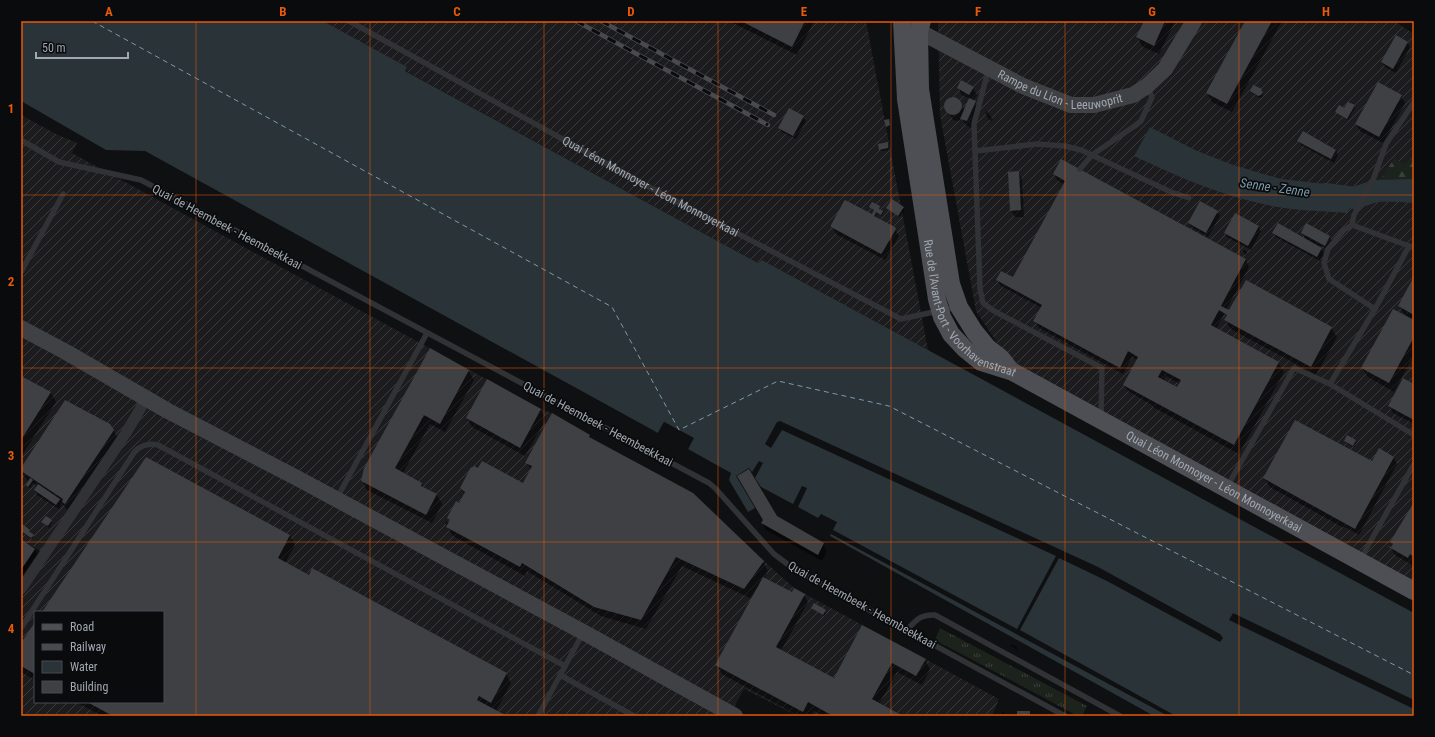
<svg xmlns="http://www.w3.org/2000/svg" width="1435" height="737" font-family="'Roboto Condensed',sans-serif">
	<defs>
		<pattern id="industrial-furrows" width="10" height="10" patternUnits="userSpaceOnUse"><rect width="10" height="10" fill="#1c1c1e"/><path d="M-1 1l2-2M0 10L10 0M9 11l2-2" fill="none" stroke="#3a3a3c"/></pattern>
		<pattern id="grass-tufts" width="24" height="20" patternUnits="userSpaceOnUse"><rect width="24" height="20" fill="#1c231c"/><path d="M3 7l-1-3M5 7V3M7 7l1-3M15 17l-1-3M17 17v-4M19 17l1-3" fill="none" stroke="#3a403b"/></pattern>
		<pattern id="forest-firs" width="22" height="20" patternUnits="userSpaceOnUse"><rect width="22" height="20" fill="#1c231c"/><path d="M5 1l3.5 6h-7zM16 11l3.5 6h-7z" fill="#3a403b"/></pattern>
	</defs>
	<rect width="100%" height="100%" fill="#0f1011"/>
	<g fill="url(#industrial-furrows)" fill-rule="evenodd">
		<path d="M323 21H866L928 350 762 260 758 263 404 70 406 67Z"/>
		<path d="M938 21H1394L1414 34V586L1015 370 976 311 940 115Z"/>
		<path d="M21 115 56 134 77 143 72 153 541 409 552 413 590 435 589 437 693 493 764 561 794 588 999 699 992 716H798L744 689 729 716H21V590L45 554 21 539ZM35 612H163V702H35Z"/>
	</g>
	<path fill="url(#grass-tufts)" d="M940 628 1087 706 1082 716H1078L935 640Z"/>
	<path fill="url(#forest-firs)" d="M1414 157V181L1380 180 1394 159 1404 164Z"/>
	<g fill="#2a3338">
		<path d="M21 21H323L407 67 405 71 758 263 762 260 1223 510 1414 613V716H1154L830 536 837 522 821 514 818 518 798 507 807 488 802 486 793 504 761 487 755 478 763 463 759 461 752 472 749 468 736 476 755 508 748 512 729 480 731 473 688 449 693 438 664 422 658 433 145 151 106 150 21 101Z"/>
		<path d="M1150 127 1195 150 1233 165 1281 179 1361 188 1347 213C1324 211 1300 211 1277 207 1227 198 1180 178 1134 156Z"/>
		<path d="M1380 180 1414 181V203L1386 201 1370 202Z"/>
	</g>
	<g fill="#0f1011">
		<path d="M780 421 1098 567 1220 634 1223 638 1220 642 1107 581 1059 558 1020 630 1176 716H1168L831 534 833 530 1017 629 1056 556 782 430 771 448 765 444 777 422Z"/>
		<path d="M664 422 694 438 688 449 686 448 691 439 665 425 660 434 658 433Z"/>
		<path d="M1233 613 1414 700V709L1229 620Z"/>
	</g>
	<g fill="#0007" fill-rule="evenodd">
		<path d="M729 21H814L797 55Z"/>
		<path d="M1145 21H1175L1159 54 1143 47 1137 37Z"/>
		<path d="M1246 21H1282L1232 112 1212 102 1207 93Z"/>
		<path d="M1397 36 1408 43 1410 47 1396 73 1385 67 1382 62Z"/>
		<path d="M1254 86 1261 90 1263 95 1262 97 1260 98 1252 93 1251 91Z"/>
		<path d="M958 88H973L977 95 973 101 975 102 979 109 971 128 966 125 962 119 958 121 953 120 945 105 947 100 951 98H957L965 111 970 99 962 95Z"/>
		<path d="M1401 96 1405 103 1383 143 1360 131 1356 124Z"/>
		<path d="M1354 106 1355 108 1348 120 1336 112Z"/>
		<path d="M987 111 993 120 992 121 989 120 985 113Z"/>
		<path d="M803 117 806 121 796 139 782 132 779 128Z"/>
		<path d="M1299 141 1336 150 1338 155 1334 163 1301 145Z"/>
		<path d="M887 143 889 150 881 151 880 149Z"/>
		<path d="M1062 160 1246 260 1249 267 1226 310 1331 328 1337 337 1316 375 1231 329 1225 320 1227 316 1224 314 1216 329 1278 363 1284 372 1239 454 1153 407 1152 405 1128 391 1124 385 1137 360 1132 357 1123 374 1039 328 1035 321 1042 308 1001 286 997 280 1013 279 1064 184 1058 181 1054 174ZM1166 376 1180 384 1178 389 1163 381Z"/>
		<path d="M1018 172 1022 179 1024 217H1015L1011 210Z"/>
		<path d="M870 207H879L880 210 883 213 882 216 878 213 875 217 894 228 899 236 885 260 836 234 832 225 873 214 875 211Z"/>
		<path d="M903 208 904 210 900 217 889 210Z"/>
		<path d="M1217 212 1220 216 1208 237 1191 227 1189 223Z"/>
		<path d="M1258 226 1261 231 1251 250 1227 237 1225 233Z"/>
		<path d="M1302 232 1329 237 1332 241 1328 249 1319 245 1324 253 1320 261 1276 237 1273 233 1306 240Z"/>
		<path d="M1244 250 1247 252 1246 255 1243 252Z"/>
		<path d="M1414 282V355L1394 392 1368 377 1362 368 1406 317 1399 306Z"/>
		<path d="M468 370 474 380 445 432 430 424 403 473 421 483 424 489 437 495 442 504 432 523 367 490 362 481 364 469Z"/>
		<path d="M21 377 51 393 56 402 21 457Z"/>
		<path d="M1414 385V424L1393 413 1389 406Z"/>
		<path d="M541 410 546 419 525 456 472 427 467 418Z"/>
		<path d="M112 428 117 437 68 511 62 503 59 509 37 495 35 490 37 486 33 483 30 488 28 487 29 481 26 479 21 470Z"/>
		<path d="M589 435 592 440 763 562 768 571 764 578 791 593 804 595 808 602 781 651 834 679 863 626 925 660 930 669 922 685 897 672 879 704 901 716H823L814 711 811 716H799L722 674 717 665 758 589H756L750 598 682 566 646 629 601 616 527 571 525 576 453 536 445 523 447 521 451 523 448 518 460 504 465 495 461 488 523 484 531 470 527 463Z"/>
		<path d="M1347 437 1355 441 1356 443 1354 447 1346 443 1345 441Z"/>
		<path d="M1393 457 1397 464 1359 535 1345 527 1344 528 1270 487 1264 478 1372 462Z"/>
		<path d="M146 458 290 536 295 545 285 563 506 674 511 683 496 711 504 716H102L76 702H163V612H43Z"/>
		<path d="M1414 504V561L1412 565 1395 555 1391 548 1393 545 1391 542Z"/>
		<path d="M772 511 781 521 823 544 827 551 822 561 766 530 762 523Z"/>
		<path d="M51 521 52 523 49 528 43 522Z"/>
		<path d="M21 525 29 530 34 537 32 539 21 532Z"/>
		<path d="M21 540 35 550 37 554 21 578Z"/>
		<path d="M812 608 825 611 826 613 824 616Z"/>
		<path d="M35 624V680L21 672V644Z"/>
		<path d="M1011 644 1017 647V650L1011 646Z"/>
		<path d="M1002 712H1004L1006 716H1002Z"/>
	</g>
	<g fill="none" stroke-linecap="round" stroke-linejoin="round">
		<path stroke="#2a3338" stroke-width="22" d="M1325 194 1355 198 1375 191 1414 190"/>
		<path stroke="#7a9baa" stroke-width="1" stroke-dasharray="5 4" stroke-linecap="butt" d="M92 21 612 307 679 430 778 381 889 406 1414 675"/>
	</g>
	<g fill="#3e4044" fill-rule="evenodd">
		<path d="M741 21H805L792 47Z"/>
		<path d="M1144 21H1165L1154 46 1136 37Z"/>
		<path d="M1245 21H1272L1227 104 1206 93Z"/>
		<path d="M1396 35 1408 42 1393 69 1381 62Z"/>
		<path d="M961 80 974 87 969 95 957 88Z"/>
		<path d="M1378 82 1402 95 1379 137 1355 124Z"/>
		<path d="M1253 85 1262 89 1261 90 1263 92 1261 95 1258 96 1250 91Z"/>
		<circle cx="953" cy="106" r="9"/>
		<path d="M969 98 976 101 967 121 960 119Z"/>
		<path d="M1348 102 1355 105 1347 119 1335 112 1339 105 1344 108Z"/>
		<path d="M789 108 804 116 793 136 778 128Z"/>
		<path d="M889 119 890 125 886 127 884 120Z"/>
		<path d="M1303 131 1336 150 1331 159 1297 141Z"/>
		<path d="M888 142V148L879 150 878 144Z"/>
		<path d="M1061 159 1246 259 1221 306 1229 310 1246 280 1332 327 1311 367 1224 320 1227 315 1219 310 1211 325 1279 362 1234 445 1123 385 1138 357 1128 351 1120 368 1033 321 1042 305 996 280 1001 271 1013 277 1065 181 1053 174ZM1162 370 1181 380 1177 387 1158 377Z"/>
		<path d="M1019 171 1021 210 1010 211 1008 172Z"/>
		<path d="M892 199 904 207 898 216 886 208Z"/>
		<path d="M845 200 872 214 874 210 869 207 872 202 880 206 879 209 883 211 881 215 876 212 874 216 895 227 896 229 882 253 881 254 831 227V225L844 201Z"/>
		<path d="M1200 201 1218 211 1206 233 1188 223Z"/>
		<path d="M1235 213 1259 226 1248 246 1224 233Z"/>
		<path d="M1278 223 1322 248 1317 257 1272 233Z"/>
		<path d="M1306 223 1330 236 1325 246 1301 233Z"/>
		<path d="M1412 280 1414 281V315L1398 306Z"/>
		<path d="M1393 309 1414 320V337L1389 383 1361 368Z"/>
		<path d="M430 348 469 370 440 424 424 415 395 468 422 483 421 486 437 494 426 515 361 481 364 468Z"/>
		<path d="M21 376 51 392 21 440Z"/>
		<path d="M1403 378 1414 384V420L1388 406Z"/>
		<path d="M487 379 541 409 520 448 466 418Z"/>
		<path d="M65 400 110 424 114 430 65 504 62 502 63 499 21 471V468Z"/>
		<path d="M552 413 590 435 589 437 693 493 764 561 744 589 676 557 641 620 594 607 522 563 520 567 446 527 450 520 447 518 456 501 459 503 465 492 460 488 471 467 472 468 474 466 478 468 482 461 523 483 532 466 525 463Z"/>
		<path d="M1295 420 1372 461 1379 448 1394 457 1355 529 1263 478Z"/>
		<path d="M1347 435 1356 440 1353 446 1344 441Z"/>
		<path d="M146 457 290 535 278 558 309 575 312 568 507 673 491 703 479 696 477 700 507 716H113L87 702H163V612H42Z"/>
		<path d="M749 469 777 516 824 543 818 555 761 523 763 520 737 476Z"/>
		<path d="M30 478 33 480 28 487 26 485Z"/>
		<path d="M38 484 60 499 56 505 34 490Z"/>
		<path d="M1414 502V553L1412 556 1410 554 1408 558 1387 546 1391 547 1393 544 1390 542Z"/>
		<path d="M46 516 52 520 48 526 41 522Z"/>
		<path d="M21 523 30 530 29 531 34 535 31 538 21 531Z"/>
		<path d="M21 539 35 549 21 570Z"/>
		<path d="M763 577 792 592 794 588 805 594 776 647 834 678 862 625 926 659 916 676 892 663 872 699 903 716H833L808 702 803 712 715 665Z"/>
		<path d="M814 603 826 610 823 615 811 608Z"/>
		<path d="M35 622V674L21 666V643Z"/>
		<rect x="1017" y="711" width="13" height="5"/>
	</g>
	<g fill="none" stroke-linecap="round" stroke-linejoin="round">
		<g stroke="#313235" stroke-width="5.5">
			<path id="s1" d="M349 21 649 187 901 319 957 307"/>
			<path d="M988 71 974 124 980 289 983 303 994 311 1102 368 1101 417"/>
			<path d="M1136 125 1141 121 1152 97 1148 88"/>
			<path d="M21 140 59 162 141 180 709 483 715 488 774 554 794 569 1065 716"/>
			<path d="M975 151 1037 144 1065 146 1081 150 1171 192 1189 198"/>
			<path d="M1352 225 1354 215 1373 180 1386 144 1414 102"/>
			<path d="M21 272 63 194"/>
			<path d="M1375 309 1329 279 1324 263 1328 249 1344 230 1352 225 1409 246"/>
			<path d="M1330 384 1414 435"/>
			<path d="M1227 487 1294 368 1330 384 1375 309 1409 246 1414 247"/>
			<path d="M337 498 427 333"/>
			<path d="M1360 560 1414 464"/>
			<path d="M21 628 135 451C142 445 149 443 158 445L565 666"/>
			<path d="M907 630C916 620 921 614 935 615L1120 716"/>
			<path d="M560 675 634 716"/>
			<path d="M538 716 583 633"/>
		</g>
		<path stroke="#313235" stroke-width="11" d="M21 589 126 433 146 399"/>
		<g stroke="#3f4145" stroke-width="16">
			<path id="s2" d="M909 26 1023 86 1071 105H1094L1133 95 1147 86 1165 69 1194 21"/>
			<path d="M21 328 66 352 168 411 297 478 583 632 735 716"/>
		</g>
		<g stroke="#4d4f54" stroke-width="18">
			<path id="s3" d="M902 21 906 99 937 299 942 317 951 334 965 349 981 362 1013 372 1414 591"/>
			<path d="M922 21 919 31 920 89 951 284 959 307 974 331 987 347 1001 358 1011 371"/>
		</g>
		<g stroke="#484a4e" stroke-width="4.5">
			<g id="rail">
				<path d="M576 21 768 125"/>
				<path d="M601 21 774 115"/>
			</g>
		</g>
		<use href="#rail" stroke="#0a0b0c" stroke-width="3" stroke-dasharray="9" stroke-linecap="butt"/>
		<path stroke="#313235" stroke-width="5.5" d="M1080 169 1092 155 1136 125"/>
	</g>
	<path fill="none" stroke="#e8590c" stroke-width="1" stroke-opacity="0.55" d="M196 21V716M370 21V716M544 21V716M718 21V716M891 21V716M1065 21V716M1239 21V716M21 195H1414M21 368H1414M21 542H1414"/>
	<g text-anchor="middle" stroke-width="3.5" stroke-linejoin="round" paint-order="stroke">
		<g font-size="12" fill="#a1a8b1" stroke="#0a0b0c">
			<text dy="4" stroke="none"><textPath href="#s2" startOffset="167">Rampe du Lion - Leeuwoprit</textPath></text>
			<text dy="4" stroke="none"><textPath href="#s1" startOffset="344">Quai Léon Monnoyer - Léon Monnoyerkaai</textPath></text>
			<text transform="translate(227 227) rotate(28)" y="4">Quai de Heembeek - Heembeekkaai</text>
			<text dy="4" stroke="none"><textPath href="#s3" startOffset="308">Rue de l'Avant-Port - Voorhavenstraat</textPath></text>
			<text transform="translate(598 424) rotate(28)" y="4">Quai de Heembeek - Heembeekkaai</text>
			<text dy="4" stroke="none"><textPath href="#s3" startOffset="622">Quai Léon Monnoyer - Léon Monnoyerkaai</textPath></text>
			<text transform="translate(862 605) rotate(29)" y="4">Quai de Heembeek - Heembeekkaai</text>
		</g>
		<g font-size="13" font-style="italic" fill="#7a9baa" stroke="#0a0b0c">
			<text transform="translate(1275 187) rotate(8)" y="5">Senne - Zenne</text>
		</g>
	</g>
	<rect width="1435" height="737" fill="none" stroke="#0a0b0c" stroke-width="44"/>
	<rect x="34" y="611" width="130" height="92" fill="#0a0b0c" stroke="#464a4e"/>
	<rect x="42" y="624" width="20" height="6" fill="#4d4f54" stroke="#464a4e"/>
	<text x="70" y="631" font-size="12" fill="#a1a8b1">Road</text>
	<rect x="42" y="644" width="20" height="6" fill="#484a4e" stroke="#464a4e"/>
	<text x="70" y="651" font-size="12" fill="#a1a8b1">Railway</text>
	<rect x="42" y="661" width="20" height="12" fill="#2a3338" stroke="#464a4e"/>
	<text x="70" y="671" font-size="12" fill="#a1a8b1">Water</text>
	<rect x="42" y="681" width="20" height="12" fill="#3e4044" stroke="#464a4e"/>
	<text x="70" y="691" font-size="12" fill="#a1a8b1">Building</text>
	<path d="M36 52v6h92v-6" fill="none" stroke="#a1a8b1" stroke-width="2"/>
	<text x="42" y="52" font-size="12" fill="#a1a8b1" stroke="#0a0b0c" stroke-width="3" paint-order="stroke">50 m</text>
	<rect x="22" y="22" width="1391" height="693" fill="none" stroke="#e8590c" stroke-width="1.5"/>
	<g font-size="13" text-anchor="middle" font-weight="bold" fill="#e8590c">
		<text x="109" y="16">A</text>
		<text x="283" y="16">B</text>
		<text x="457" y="16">C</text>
		<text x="631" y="16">D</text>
		<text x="804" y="16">E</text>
		<text x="978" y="16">F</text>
		<text x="1152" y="16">G</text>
		<text x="1326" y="16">H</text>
		<text x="11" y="113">1</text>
		<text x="11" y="286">2</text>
		<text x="11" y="460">3</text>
		<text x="11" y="633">4</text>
	</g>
</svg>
